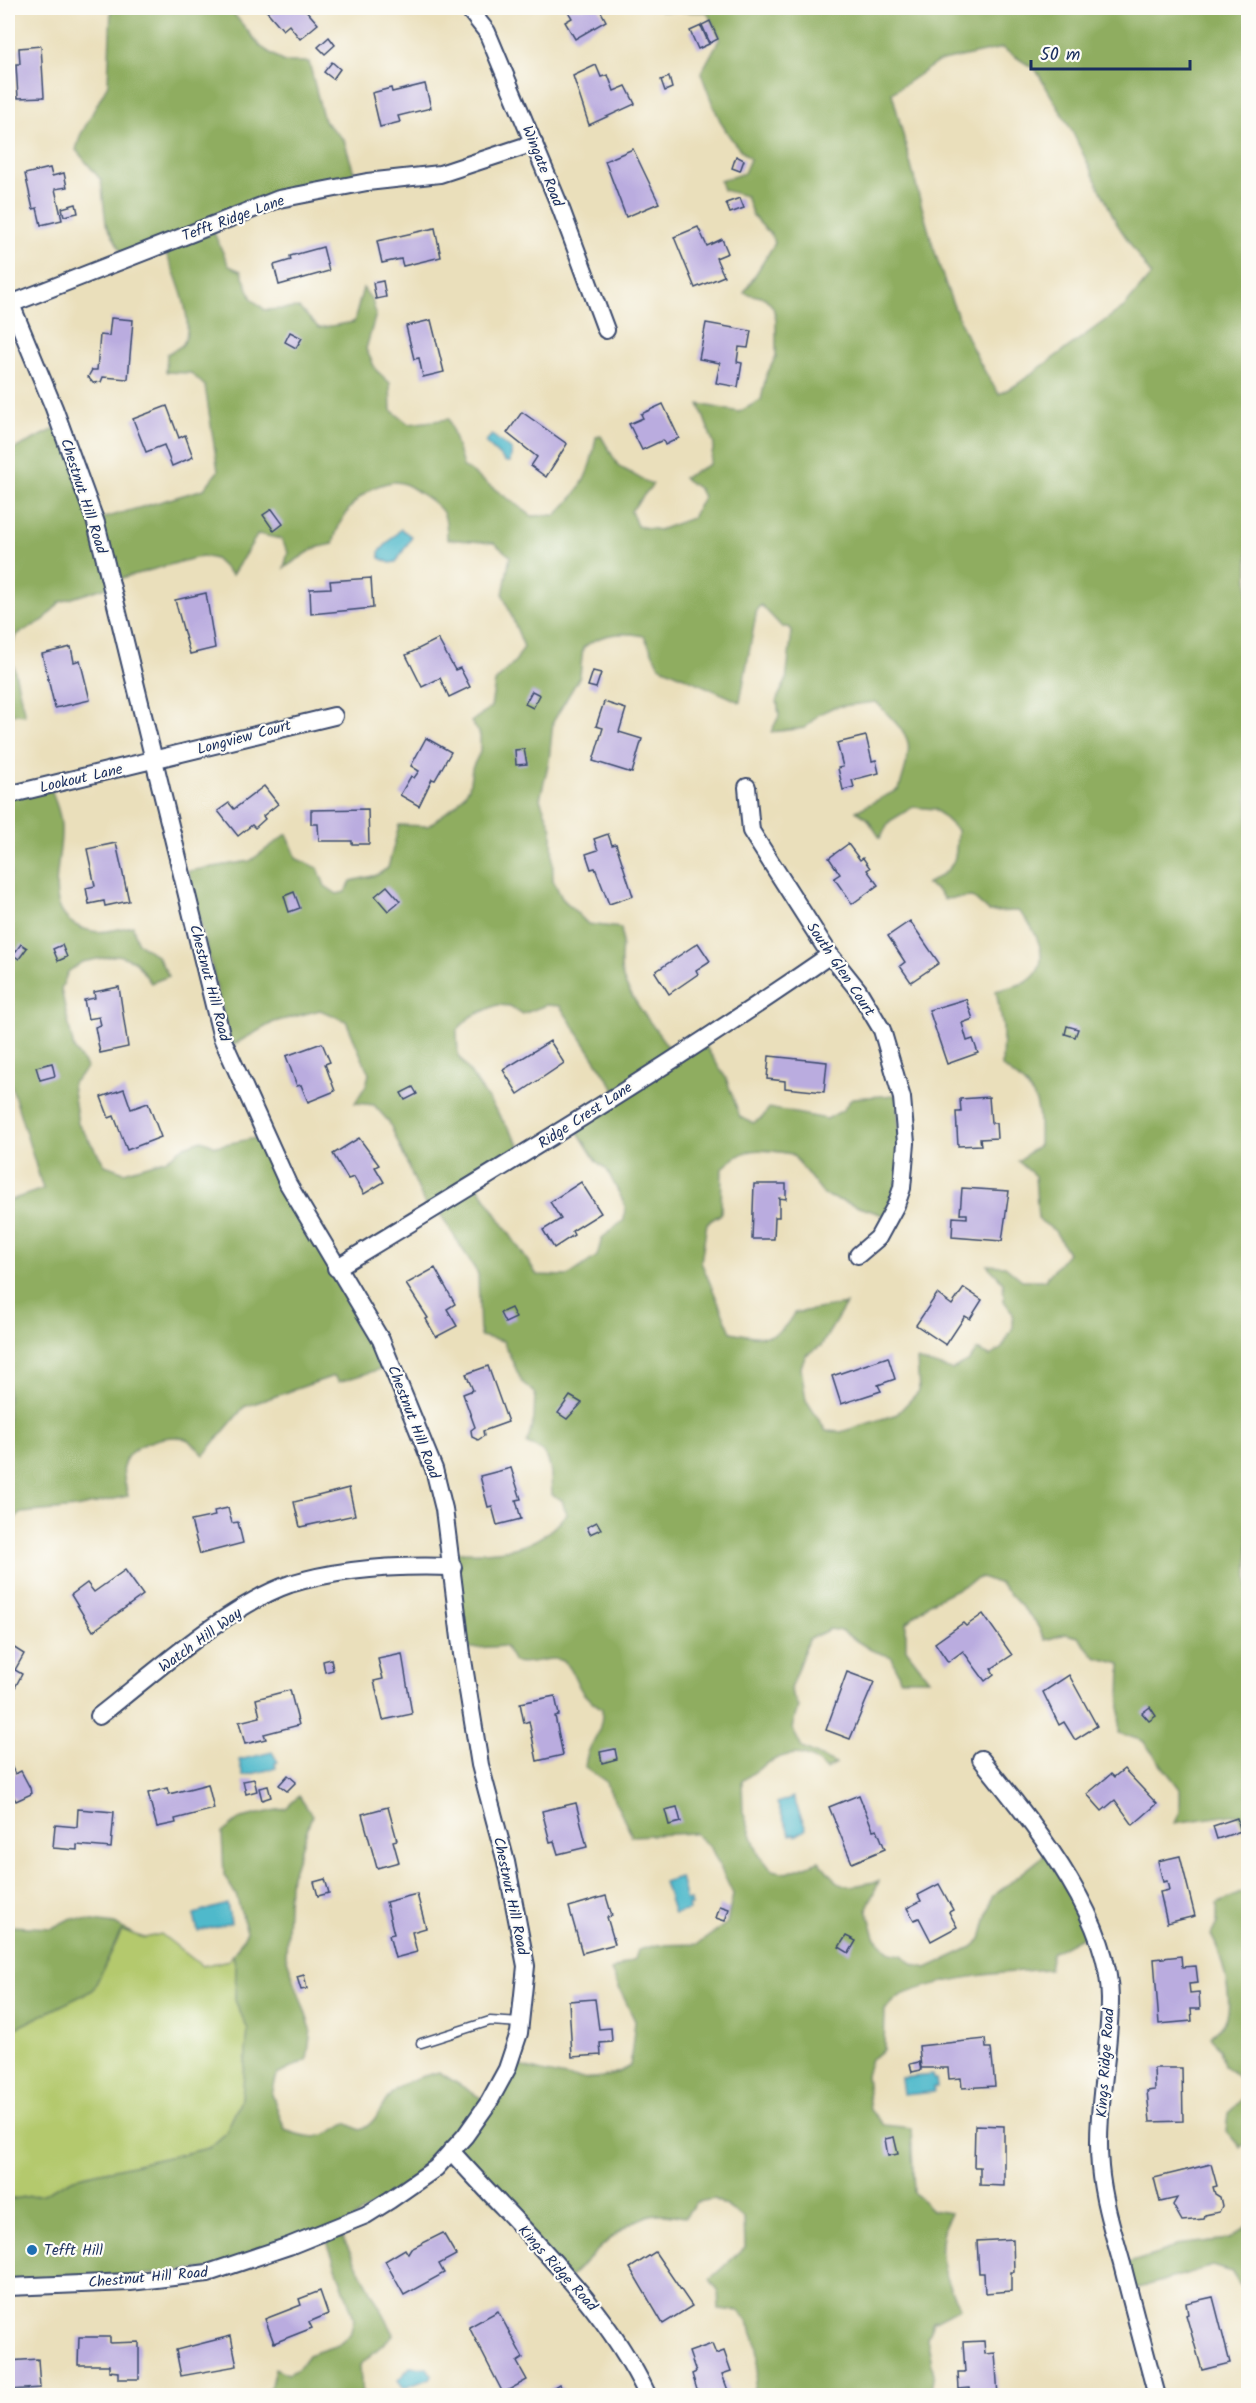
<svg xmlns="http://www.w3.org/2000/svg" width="1256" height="2403" font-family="Kalam,sans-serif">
	<rect width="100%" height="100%" fill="#fdfcf7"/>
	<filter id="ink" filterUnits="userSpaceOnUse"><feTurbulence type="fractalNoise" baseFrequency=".0167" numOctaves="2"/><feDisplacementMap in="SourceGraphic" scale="12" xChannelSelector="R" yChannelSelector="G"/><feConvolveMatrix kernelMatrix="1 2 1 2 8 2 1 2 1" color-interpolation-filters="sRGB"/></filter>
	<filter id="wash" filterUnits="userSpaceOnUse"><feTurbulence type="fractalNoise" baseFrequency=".008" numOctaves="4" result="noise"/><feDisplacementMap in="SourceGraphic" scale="24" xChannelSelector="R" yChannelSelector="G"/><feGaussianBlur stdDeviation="1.35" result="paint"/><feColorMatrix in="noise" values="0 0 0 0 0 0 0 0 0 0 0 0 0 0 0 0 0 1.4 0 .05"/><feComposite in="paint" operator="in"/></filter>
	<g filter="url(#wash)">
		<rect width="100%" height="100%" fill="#eadfbb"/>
		<path fill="#b4c96d" stroke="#687c66" stroke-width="1.5" d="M122 1931 145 1938 161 1934 202 1966 229 1960 233 1955 236 1968 235 2000 248 2030 242 2098 225 2134 209 2148 74 2178 43 2194 8 2200V2032L93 1990Z"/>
		<g fill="#8fad60" stroke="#556e5f" stroke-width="1.5" fill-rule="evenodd">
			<path d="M111 8H229L261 47 284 62H309L324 121 344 140 356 179 211 226 229 266 241 271 252 299 265 310 299 308 319 328 354 322 363 288 372 300 376 314 366 349 376 370 390 383 391 410 409 424 449 419 463 466 532 516 556 515C583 489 590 474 596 437L601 436 619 467C632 472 641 481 653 484L631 511 637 526 659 530 692 518 703 497 699 489 683 478 710 464 714 445 699 404 739 412 761 400 766 376 776 356V320L773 307 765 298 744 293 775 243 771 235 753 216 746 196 723 190 720 181 744 173 750 159C723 137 713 106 701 73L720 38 707 12 661 11V8H1248V1838L1238 1814 1174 1823 1180 1812V1789L1143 1741 1119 1733 1121 1664 1095 1657 1078 1637 1066 1634 1045 1640 1035 1621 1000 1584 981 1577 931 1602 906 1623V1649L929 1679H900L892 1657 871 1650 841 1631 830 1629 808 1640 790 1689 798 1707 792 1728 802 1748 836 1764 826 1770C799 1738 769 1761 742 1781L743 1812 759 1855 772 1870 787 1873 819 1861C843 1891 842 1888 879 1881L867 1908 875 1937 890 1953 902 1955 914 1965 927 1968 972 1947 981 1939 992 1897 1045 1855 1050 1858 1089 1933 1052 1953 1049 1969C1003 1972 946 1977 902 1995 896 1998 890 2005 885 2010L884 2050 871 2059 866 2075 870 2110 884 2125 911 2128 914 2192 932 2210 951 2213C931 2246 943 2277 960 2308L933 2322 927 2338 934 2374 930 2395H752C761 2363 762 2337 739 2311L719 2309 718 2291 710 2279 745 2247 744 2218 715 2199 696 2202 685 2217C672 2215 659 2212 647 2216 616 2228 592 2256 569 2278L449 2155 338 2229 394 2334 360 2365 362 2395H259L270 2389 275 2368 288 2374 298 2369 308 2355 338 2345 350 2335 354 2318 324 2233 234 2266 8 2288V2200L43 2194 74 2178 209 2148 225 2134 242 2098 248 2030 235 2000 236 1968 233 1955 247 1932 236 1895 224 1875 222 1833 241 1818 286 1808 299 1796 312 1815 289 1884 286 1956 311 2029 307 2060 277 2075 272 2094 285 2130C312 2140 322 2140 346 2123L360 2130C377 2123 380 2107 391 2094 404 2080 421 2077 439 2072L484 2100 506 2062C547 2073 592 2091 630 2066L635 2021 611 1971 635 1959 638 1950 657 1945 698 1944 727 1923 733 1894 711 1848 694 1833 632 1836 605 1781 585 1767C587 1741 603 1738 602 1709 596 1704 589 1700 584 1694 573 1682 574 1658 551 1659 536 1660 530 1665 514 1662L505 1646 462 1649 448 1552C495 1553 535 1554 566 1514L562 1500 552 1495C550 1470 555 1453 527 1444L534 1419 535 1393 522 1382 503 1341 480 1336 478 1274 438 1210 426 1207 389 1122 374 1105 355 1103 366 1085 369 1074 346 1021 320 1010 274 1022 231 1046 188 871 250 861 287 834 297 859 318 868 325 886 337 894 345 892 351 881 377 875 388 868 399 825 428 826 458 803 469 788 472 768 480 752V735L471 722 491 707 495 682 516 660 524 647 503 595 510 556 494 543 447 539C447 513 444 509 423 495 414 489 404 481 393 482 362 486 339 515 333 544L315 548 284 568 288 552 281 539 258 534 232 575 215 559 202 556 122 578 116 584 60 602 44 620 16 635 10 651 25 715 8 713V452L63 425 100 515 104 518 204 489 218 471 205 386 191 373 166 372 167 354C172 351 180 348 183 344 197 321 172 266 162 245L125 258 106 224 101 180 76 150 80 136 108 84ZM1002 48 1036 70 1072 131 1117 224 1151 275 1125 306 1016 385 999 394C941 310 919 191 892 93L938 62ZM761 605 782 627H789L792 631 786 681 777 699 779 716 771 732 805 728 819 714 834 707 876 702C913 741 915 737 899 789L856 811 867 818 880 838 890 821 913 807 935 809 957 830C956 864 956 868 926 884L937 890 944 899 972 897 989 912 1018 911C1036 927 1054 963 1028 981 1019 986 1005 988 996 991L1003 1027 1002 1067C1039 1092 1040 1102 1039 1145L1018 1161 1035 1176 1038 1219 1055 1231 1068 1253 1045 1280H1022L1005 1266 987 1265 1003 1282 1004 1301 1013 1313V1327L1002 1348 990 1356 977 1350 968 1362 952 1370 917 1360 919 1391 897 1414 841 1432 826 1431 806 1400 801 1367 806 1355 821 1346 846 1304 794 1313C778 1343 761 1338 731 1332L701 1262 707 1223 721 1214 722 1169C745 1145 761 1149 792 1154L824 1195 886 1216 902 1164 896 1095 852 1098 843 1110 827 1119 769 1108 762 1118 753 1123 740 1117 726 1078 704 1044 674 1055C661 1036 629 997 623 978 617 960 625 945 621 928L588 924 562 898 553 880 552 829 540 799 549 761 553 722 580 676 583 648C601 633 621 631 644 636L659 666 740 702 757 609ZM497 1005 510 1006 523 1014 546 1005 560 1006 614 1088 613 1094 573 1124 596 1161 607 1170 625 1205 624 1220 602 1238 597 1256 568 1276 537 1275 477 1185 523 1150 458 1055 457 1030 470 1017Z"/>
			<path d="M50 785C53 797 61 812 61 825 64 863 35 919 92 931 103 934 121 928 133 926L137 942 157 956 169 976 151 983 135 961 118 955 82 962 68 972 61 989 74 1049 87 1068 72 1084 78 1123 105 1165 124 1172 165 1160 185 1146 202 1140 216 1146 260 1137 387 1367 339 1382 334 1376 244 1407 204 1455C199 1450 193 1442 186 1439 170 1433 135 1443 126 1459 120 1469 126 1485 128 1496L76 1508 22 1513 8 1524V1201L43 1189 8 1075V896L11 870 8 867V794Z"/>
			<path d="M1248 1858V2143L1240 2147 1226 2131 1228 2113C1252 2092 1248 2082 1224 2066L1220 2049 1211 2037C1215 2031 1224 2025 1226 2019 1234 2001 1221 1951 1211 1935L1217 1923V1904L1243 1892Z"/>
			<path d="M71 1918 115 1924 131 1933 121 1931 93 1990 8 2032V1926L52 1928Z"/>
			<path d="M1248 2225V2297L1232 2272 1213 2266 1128 2291 1119 2266 1161 2253 1176 2245 1229 2239Z"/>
		</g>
		<g fill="#4fb9cb" stroke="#357494" stroke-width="1.5">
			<path d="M492 435 512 450 510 462H506L485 442Z"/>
			<path d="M401 529 412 537 396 562 390 563 380 558 379 552Z"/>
			<path d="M272 1752 278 1762 275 1763 276 1768 243 1776 239 1760Z"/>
			<path d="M793 1797 806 1829 796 1836 795 1834 790 1835 777 1803Z"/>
			<path d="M680 1877 686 1901 690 1900 691 1905H688L689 1910 674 1914 664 1882Z"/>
			<path d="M227 1904 231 1923 198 1931 194 1914Z"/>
			<path d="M932 2075 933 2079H936L937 2087H933L934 2092 903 2095 901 2078Z"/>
			<path d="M410 2367 428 2368 432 2374 431 2378 404 2388 398 2380Z"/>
		</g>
		<g id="blocks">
			<g fill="#baacdf">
				<path d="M264 8H304L318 24 300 39 289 25 283 30Z"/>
				<path d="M566 8H599L606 21 575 39 565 22 572 18Z"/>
				<path d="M710 21 718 39 710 43 702 25Z"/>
				<path d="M701 26 709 44 698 49 690 31Z"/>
				<path d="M329 37 335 45 325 54 318 47Z"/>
				<path d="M41 46 44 97 18 98 16 64H20L19 48Z"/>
				<path d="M332 62 340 69 333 79 324 72Z"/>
				<path d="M596 65 601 77 608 75 614 91 626 86 635 104 589 125 573 76Z"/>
				<path d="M669 77 672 88 665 91 661 80Z"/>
				<path d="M425 84 431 108 398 116 400 122 380 127 372 93 391 88 392 92Z"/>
				<path d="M633 149 659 203 626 217 605 161Z"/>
				<path d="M736 156 744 160 740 171 732 168Z"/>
				<path d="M50 168 52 176 64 173 67 187 55 189 62 220 41 225 37 208 33 209 25 174Z"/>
				<path d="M740 198 744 208 730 213 726 203Z"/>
				<path d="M76 204 78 213 64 216 62 208Z"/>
				<path d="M698 227 707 246 722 239 728 253 716 258 724 276 695 288 674 237Z"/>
				<path d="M435 228 441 257 403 266 401 259 382 263 377 241Z"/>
				<path d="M323 247 329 271 279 285 274 265 291 260 290 256Z"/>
				<path d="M383 281 386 297 376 299 373 283Z"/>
				<path d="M111 318 133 320 128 379 103 377 101 382 93 383 88 377 92 370H97L100 335 109 336Z"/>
				<path d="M431 320 444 372 423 377 419 358 414 359 406 326Z"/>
				<path d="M706 323 751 331 748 348 739 347 737 362 742 363 738 387 716 383 720 363 699 359Z"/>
				<path d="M290 332 302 338 296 348 285 342Z"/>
				<path d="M663 404 679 438 665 445 663 440 642 450 629 424 643 418 641 414Z"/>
				<path d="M167 406 179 438 185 435 193 457 172 466 164 445 146 452 133 419Z"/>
				<path d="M522 412 567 444 546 477 531 466 537 457 507 433Z"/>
				<path d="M272 509 283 524 274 531 263 515Z"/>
				<path d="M371 578 373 608 311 614 310 589 331 588 330 581Z"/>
				<path d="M206 593 215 648 190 654 175 600Z"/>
				<path d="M438 639 455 670 460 668 470 687 449 697 440 678 422 687 406 655Z"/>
				<path d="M71 647 74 662 80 660 90 700 55 708 42 654Z"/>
				<path d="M593 671 601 673 596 688 588 686Z"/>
				<path d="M532 691 540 695 533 708 525 704Z"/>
				<path d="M604 702 626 709 619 732 642 739 632 773 593 761 603 728 596 726Z"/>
				<path d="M866 736 872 761 876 760 879 773 852 780 854 787 843 790 838 768 843 767 837 743Z"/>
				<path d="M426 738 451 752 435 780 432 779 419 806 400 795 411 776 414 778 419 771 411 766Z"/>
				<path d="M524 749 527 764 516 765 515 750Z"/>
				<path d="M264 786 278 804 263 816 265 819 255 828 252 825 238 836 218 811 229 803 234 809Z"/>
				<path d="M368 809 369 844H352V841H319L318 824H311V810Z"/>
				<path d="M608 834 612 845 616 844 633 896 609 904 595 868 591 869 586 854 598 850 594 839Z"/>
				<path d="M116 843 129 901 105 906 104 901 89 904 86 888 95 886 87 849Z"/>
				<path d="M848 844 860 860 863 858 870 868 867 870 878 885 852 904 834 878 840 874 829 858Z"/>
				<path d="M387 886 400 901 388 911 375 896Z"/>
				<path d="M294 892 300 908 289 912 284 896Z"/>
				<path d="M910 921 939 963 911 982 900 966 905 962 888 936Z"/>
				<path d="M698 943 710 961 696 970 698 974 669 994 655 972Z"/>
				<path d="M21 944 27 948 19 959 13 955Z"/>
				<path d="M62 945 67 957 58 961 53 949Z"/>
				<path d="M119 987 128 1047 100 1053 95 1027 101 1025 99 1017 88 1019 84 1000 95 998 94 992Z"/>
				<path d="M966 999 973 1019 962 1023 967 1041 973 1039 978 1053 947 1064 929 1010Z"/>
				<path d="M1067 1026 1078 1029 1075 1037 1065 1034Z"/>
				<path d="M550 1041 564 1063 518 1094 503 1070Z"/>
				<path d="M322 1043 330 1062 325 1064 335 1091 308 1102 301 1085 297 1086 286 1056Z"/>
				<path d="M769 1056 827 1062 824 1092 785 1088V1081L767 1079Z"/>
				<path d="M52 1063 55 1076 40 1080 36 1067Z"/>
				<path d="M413 1087 417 1094 405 1100 401 1093Z"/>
				<path d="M124 1089 131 1109 148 1103 161 1137 127 1150 114 1116 109 1118 101 1097Z"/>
				<path d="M989 1097 991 1123H996L997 1138 980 1139 981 1145 958 1146 956 1112H961L960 1099Z"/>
				<path d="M359 1138 379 1165 375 1167 384 1182 364 1194 354 1177 348 1179 333 1154Z"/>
				<path d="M581 1182 601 1213 572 1231 574 1235 554 1248 543 1230 561 1219 550 1202Z"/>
				<path d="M754 1184H786V1199L779 1198V1217H775L774 1239H752Z"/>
				<path d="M962 1188 1009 1191 1002 1241 952 1237 953 1217 967 1218V1214H960Z"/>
				<path d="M435 1268 455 1304 447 1309 457 1326 436 1337 426 1319 428 1318 406 1284Z"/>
				<path d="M964 1288 982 1300 970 1319 965 1316 946 1345 916 1325 937 1294 952 1305Z"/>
				<path d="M511 1308 516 1318 505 1323 500 1313Z"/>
				<path d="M888 1357 895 1379 878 1385 881 1391 841 1404 832 1376Z"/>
				<path d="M488 1366 508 1422 483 1431 484 1436 478 1440 472 1437 471 1430 475 1427 463 1394 473 1390 466 1374Z"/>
				<path d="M570 1396 582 1403 567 1419 558 1413Z"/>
				<path d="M511 1468 521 1499 516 1500 521 1519 497 1525 492 1506 488 1507 480 1476Z"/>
				<path d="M349 1488 355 1515 300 1527 294 1502Z"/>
				<path d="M228 1508 232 1523 238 1522 243 1543 200 1554 191 1521 215 1516 214 1511Z"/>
				<path d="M597 1522 601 1529 590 1534 587 1527Z"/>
				<path d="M125 1570 143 1595 93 1631 71 1595 87 1583 94 1592Z"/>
				<path d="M983 1614 1012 1655 991 1669 994 1674 985 1681 963 1651 948 1662 935 1643 963 1623 966 1626Z"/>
				<path d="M8 1644 24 1654 15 1670 22 1674 8 1701Z"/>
				<path d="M402 1654 412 1714 383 1720 374 1681 383 1679 378 1659Z"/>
				<path d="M331 1659 333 1670 325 1672 323 1661Z"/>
				<path d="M847 1672 874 1682 850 1739 826 1730Z"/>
				<path d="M1069 1675 1097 1726 1075 1740 1064 1722 1059 1725 1043 1692Z"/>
				<path d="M290 1690 299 1725 264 1734 266 1739 245 1744 239 1722 260 1717 256 1699Z"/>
				<path d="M555 1696 559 1715 555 1716 563 1755 537 1761 529 1721 524 1723 520 1703Z"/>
				<path d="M1150 1707 1156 1716 1149 1721 1142 1713Z"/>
				<path d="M615 1749 617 1759 602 1763 600 1752Z"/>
				<path d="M8 1759 15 1774 21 1771 30 1788 31 1794 16 1801 13 1796 8 1799Z"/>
				<path d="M1124 1769 1157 1804 1133 1825 1115 1800 1102 1811 1087 1794 1111 1774 1114 1777Z"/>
				<path d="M288 1775 296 1782 287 1791 279 1785Z"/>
				<path d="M254 1779 257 1791 246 1794 243 1781Z"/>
				<path d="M208 1784 214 1809 175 1819 176 1823 157 1827 148 1793 167 1788 169 1794Z"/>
				<path d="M268 1786 271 1797 262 1800 259 1788Z"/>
				<path d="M859 1795 873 1830 877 1829 885 1849 852 1863 829 1807Z"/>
				<path d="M576 1803 587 1847 558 1854 554 1841 550 1842 542 1811Z"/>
				<path d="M388 1807 397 1840 393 1841 399 1862 377 1868 362 1814Z"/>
				<path d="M677 1807 681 1822 669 1825 665 1810Z"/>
				<path d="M78 1809 114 1812 111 1848 77 1845V1850L53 1848 55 1825 77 1827Z"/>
				<path d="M1237 1818 1241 1831 1217 1839 1213 1826Z"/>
				<path d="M1180 1856 1195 1916 1167 1923 1160 1892 1169 1890 1167 1881 1163 1882 1158 1861Z"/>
				<path d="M325 1879 329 1893 318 1896 314 1882Z"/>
				<path d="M939 1884 953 1910 949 1912 957 1927 931 1941 919 1918 914 1920 907 1908 921 1901 918 1895Z"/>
				<path d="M417 1894 426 1928 412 1932 417 1952 395 1958 389 1935 394 1934 386 1902Z"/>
				<path d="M606 1896 612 1916 607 1917 615 1944 582 1953 569 1907Z"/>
				<path d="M720 1906 729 1909 725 1921 716 1918Z"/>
				<path d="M846 1936 856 1941 849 1953 839 1947Z"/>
				<path d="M1181 1956 1182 1967 1196 1966 1198 1983 1189 1984 1190 1993 1199 1992 1200 2009H1191L1192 2021 1159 2024 1154 1959Z"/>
				<path d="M304 1975 307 1989 301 1990 297 1977Z"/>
				<path d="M595 1999 599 2029 611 2028 612 2042 600 2043 601 2055 572 2057 569 2001Z"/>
				<path d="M985 2039 986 2048H991L995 2086 962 2088 961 2078 949 2079 948 2068H921L919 2046Z"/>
				<path d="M919 2062 921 2070 912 2072 910 2064Z"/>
				<path d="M1154 2068H1182L1183 2121 1150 2122 1147 2091 1155 2090Z"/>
				<path d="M975 2125 1004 2126V2186L980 2185V2167H974Z"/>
				<path d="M894 2137 898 2154 888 2156 885 2139Z"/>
				<path d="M1211 2164 1217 2186 1213 2187 1215 2194 1220 2197 1222 2206 1219 2212 1205 2215 1204 2219 1182 2221 1173 2205 1177 2198 1160 2202 1154 2178Z"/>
				<path d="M443 2233 456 2255 439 2264 444 2273 404 2295 385 2261 405 2249 408 2254 411 2249Z"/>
				<path d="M1013 2239 1014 2272H1011V2291L985 2293 984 2273H979L977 2241Z"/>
				<path d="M655 2252 692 2306 663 2324 630 2268Z"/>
				<path d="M320 2291 328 2314 309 2322 312 2328 274 2343 265 2319 301 2305 299 2299Z"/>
				<path d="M1213 2297 1230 2363 1202 2370 1186 2315 1188 2314 1186 2303Z"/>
				<path d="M498 2311 523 2358 517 2362 527 2380 503 2393 469 2327Z"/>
				<path d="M231 2336 237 2366 181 2376 176 2350Z"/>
				<path d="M79 2337H110V2343L139 2342V2379H118V2372L109 2371V2365H78Z"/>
				<path d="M984 2341 985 2354 995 2353 998 2396H971L970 2388 959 2389 958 2372H965L963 2342Z"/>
				<path d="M712 2344 716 2354 724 2351 731 2371 722 2374 730 2396H699L692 2374 696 2372 689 2352Z"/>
				<path d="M38 2359 40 2388 8 2390V2361Z"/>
				<path d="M559 2384 567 2396H540Z"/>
			</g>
		</g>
	</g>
	<g filter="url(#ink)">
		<use href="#blocks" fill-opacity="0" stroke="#3a496c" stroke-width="1.5"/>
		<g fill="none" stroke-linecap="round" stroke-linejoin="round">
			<g stroke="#3a496c" stroke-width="11">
				<path id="service" d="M421 2043 490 2021 520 2023"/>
			</g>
			<g stroke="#3a496c" stroke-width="20">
				<g id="minor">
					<path d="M468 8 487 32 561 209 606 330"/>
					<path d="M8 297 54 408 96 523 222 1038 288 1184 381 1340 434 1469 444 1509 462 1654 480 1765 506 1862 526 1966 519 2033 507 2069 489 2102 465 2136 436 2168 390 2200 366 2215 289 2246 208 2273 130 2282 8 2287"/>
					<path d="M8 305 279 199 367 182 440 174 534 143"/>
					<path d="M747 787 751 831 830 955 858 990 882 1030 902 1098 906 1143 902 1188 896 1205 878 1238 858 1255"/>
					<path d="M8 795 334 716"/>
					<path d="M336 1268C503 1167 670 1066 830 955"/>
					<path d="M99 1716C152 1675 228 1605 290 1584 342 1568 399 1565 453 1567"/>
					<path d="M981 1759C1031 1822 1110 1915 1110 1999 1110 2055 1095 2111 1100 2167 1103 2200 1113 2232 1122 2264 1133 2308 1145 2352 1157 2396"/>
					<path d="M451 2151C521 2230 602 2299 648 2396"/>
				</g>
			</g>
			<use href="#service" stroke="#fff" stroke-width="8"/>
			<use href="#minor" stroke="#fff" stroke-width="16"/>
		</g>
	</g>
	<circle fill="#1f6fb2" stroke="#fdfcf7" stroke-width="2" cx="32" cy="2250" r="6"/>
	<g text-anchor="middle" stroke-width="4.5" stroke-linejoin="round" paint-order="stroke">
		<g font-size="15" fill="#1b2f5e" stroke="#fdfcf7">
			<text transform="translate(543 166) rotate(68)" y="5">Wingate Road</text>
			<text transform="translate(233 218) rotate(-20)" y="5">Tefft Ridge Lane</text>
			<text transform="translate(84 496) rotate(72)" y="5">Chestnut Hill Road</text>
			<text transform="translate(244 737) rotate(-15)" y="5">Longview Court</text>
			<text transform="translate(81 778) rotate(-13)" y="5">Lookout Lane</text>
			<text transform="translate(841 969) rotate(56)" y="5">South Glen Court</text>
			<text transform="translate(210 983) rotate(75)" y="5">Chestnut Hill Road</text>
			<text transform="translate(585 1115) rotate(-33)" y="5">Ridge Crest Lane</text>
			<text transform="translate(414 1422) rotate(69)" y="5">Chestnut Hill Road</text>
			<text transform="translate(200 1640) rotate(-36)" y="5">Watch Hill Way</text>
			<text transform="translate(511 1896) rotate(78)" y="5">Chestnut Hill Road</text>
			<text transform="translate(1105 2063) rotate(-86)" y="5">Kings Ridge Road</text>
			<text transform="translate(558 2268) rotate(48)" y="5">Kings Ridge Road</text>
			<text transform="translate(148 2277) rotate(-5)" y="5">Chestnut Hill Road</text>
		</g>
		<g font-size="15" fill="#1b2f5e" stroke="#fdfcf7" text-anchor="start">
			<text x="44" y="2255">Tefft Hill</text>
		</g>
	</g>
	<rect width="1256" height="2403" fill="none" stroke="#fdfcf7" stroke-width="30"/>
	<path d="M1031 60v9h159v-9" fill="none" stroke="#1b2f5e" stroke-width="3"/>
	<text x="1040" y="60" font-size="18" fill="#1b2f5e" stroke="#fdfcf7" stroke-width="4.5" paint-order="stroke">50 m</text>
</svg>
